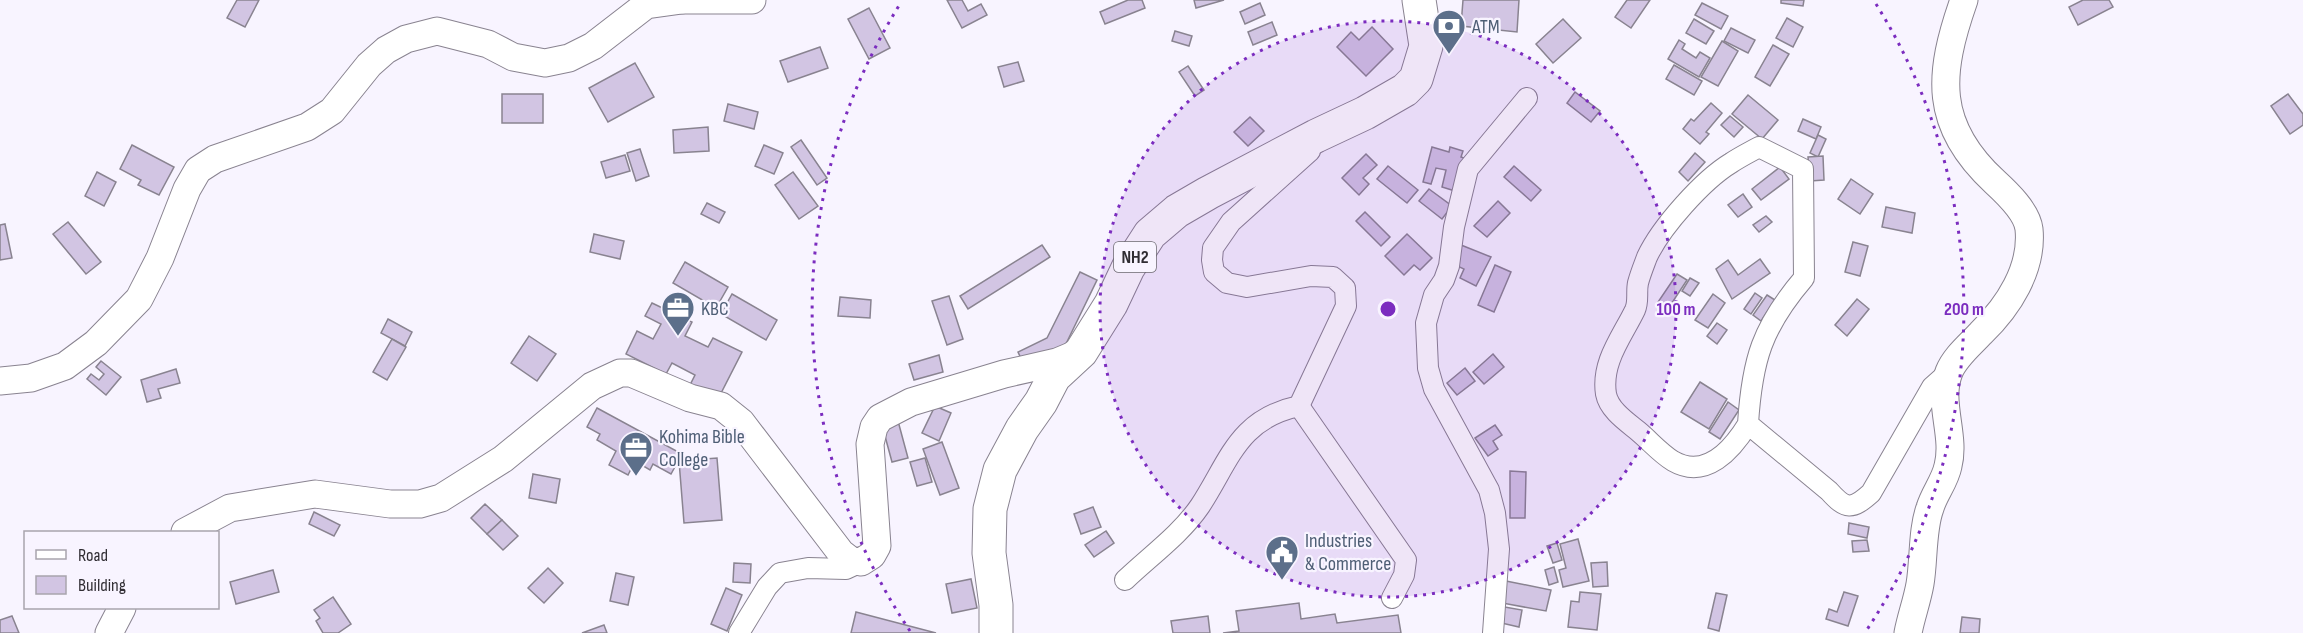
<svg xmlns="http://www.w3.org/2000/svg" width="2303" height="633" font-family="'Sofia Sans Condensed',sans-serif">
	<rect width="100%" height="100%" fill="#f8f4ff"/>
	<g fill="#d2c5e3" stroke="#898390" stroke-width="1.5">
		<path d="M237 0H259L245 27 227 18Z"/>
		<path d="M947 0H962L968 11 981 4 987 15 962 28Z"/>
		<path d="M1128 0H1142L1145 8 1105 24 1100 12Z"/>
		<path d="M1194 0H1224L1196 8Z"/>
		<path d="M1463 0H1519L1517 32 1461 26Z"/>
		<path d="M1627 0H1650L1631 28 1615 17Z"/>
		<path d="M1781 0H1804L1803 6 1781 3Z"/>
		<path d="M2083 0H2109L2113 7 2078 25 2069 7Z"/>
		<path d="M1260 3 1265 15 1245 24 1240 12Z"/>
		<path d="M1702 3 1728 16 1721 29 1695 15Z"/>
		<path d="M869 8 890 48 869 59 848 19Z"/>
		<path d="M1787 18 1803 27 1793 47 1776 38Z"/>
		<path d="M1563 19 1581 38 1553 63 1536 44Z"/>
		<path d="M1694 19 1714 31 1706 44 1686 33Z"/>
		<path d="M1272 22 1277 35 1253 45 1248 32Z"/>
		<path d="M1372 27 1393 49 1366 76 1337 47 1351 32 1359 40Z"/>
		<path d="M1731 28 1755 40 1748 53 1724 41Z"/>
		<path d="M1175 31 1192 36 1189 46 1172 41Z"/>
		<path d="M1679 40 1685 44 1682 49 1696 58 1700 52 1710 58 1699 77 1668 59Z"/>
		<path d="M1722 41 1738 51 1718 86 1701 77Z"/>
		<path d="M1773 45 1789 54 1770 86 1755 77Z"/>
		<path d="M820 47 828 68 788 82 780 61Z"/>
		<path d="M1018 62 1024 81 1004 87 998 67Z"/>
		<path d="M635 63 654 97 608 122 589 88Z"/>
		<path d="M1674 65 1702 81 1694 95 1666 79Z"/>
		<path d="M1188 66 1204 90 1195 96 1179 72Z"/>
		<path d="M1575 92 1600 111 1591 122 1567 103Z"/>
		<rect x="502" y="94" width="41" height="29"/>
		<path d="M2288 94 2303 114V125L2290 134 2271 106Z"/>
		<path d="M1748 95 1778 120 1762 139 1732 114Z"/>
		<path d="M1711 103 1722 113 1706 132 1709 134 1700 144 1683 129 1691 119 1694 121Z"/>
		<path d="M728 104 758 112 754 129 724 121Z"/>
		<path d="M1730 116 1743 127 1734 137 1721 125Z"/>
		<path d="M1250 117 1264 131 1248 146 1234 132Z"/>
		<path d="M1803 119 1821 127 1816 139 1798 131Z"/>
		<path d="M708 127 709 151 674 153 673 130Z"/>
		<path d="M1818 135 1826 139 1818 157 1810 153Z"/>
		<path d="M801 140 827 178 817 185 791 147Z"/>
		<path d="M132 145 174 167 159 195 138 185 141 180 120 169Z"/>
		<path d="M764 145 783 153 774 174 755 166Z"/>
		<path d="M1432 147 1449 152 1450 147 1463 151 1461 157 1464 158 1455 191 1442 187 1446 170 1436 168 1431 184 1423 182Z"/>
		<path d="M640 149 649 176 636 181 627 153Z"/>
		<path d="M1695 153 1705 162 1688 181 1679 172Z"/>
		<path d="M1366 154 1377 165 1363 178 1369 184 1359 195 1342 178Z"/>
		<path d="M625 155 630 171 606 178 601 162Z"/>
		<path d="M1823 156 1824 180 1810 181 1808 157Z"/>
		<path d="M1388 166 1418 190 1407 203 1377 179Z"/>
		<path d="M1514 166 1541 190 1531 201 1504 177Z"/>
		<path d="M1780 167 1789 179 1761 200 1752 189Z"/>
		<path d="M97 172 116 182 104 206 85 196Z"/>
		<path d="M793 172 818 206 799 219 775 185Z"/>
		<path d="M1851 179 1873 194 1860 214 1838 199Z"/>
		<path d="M1429 189 1452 206 1442 219 1419 201Z"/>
		<path d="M1743 194 1752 207 1738 217 1728 205Z"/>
		<path d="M1498 201 1510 213 1487 237 1474 226Z"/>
		<path d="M707 203 725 212 719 223 701 214Z"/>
		<path d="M1886 207 1915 213 1912 233 1882 227Z"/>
		<path d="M1365 212 1390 237 1381 246 1356 221Z"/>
		<path d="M1766 216 1772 222 1759 232 1753 225Z"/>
		<path d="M68 222 101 262 86 274 53 234Z"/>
		<path d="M5 224 12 258 0 260V225Z"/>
		<path d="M594 234 624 241 620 259 590 252Z"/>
		<path d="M1407 234 1432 258 1420 270 1414 265 1404 275 1385 256Z"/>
		<path d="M1853 242 1868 246 1860 276 1845 272Z"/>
		<path d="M1042 245 1050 257 968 309 960 296Z"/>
		<path d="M1461 245 1491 257 1476 286 1460 278 1464 269 1451 263Z"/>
		<path d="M1760 259 1770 273 1732 299 1716 269 1728 260 1738 275Z"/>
		<path d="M685 262 728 287 716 308 673 283Z"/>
		<path d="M1495 265 1511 272 1494 312 1478 305Z"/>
		<path d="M1080 272 1097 280 1062 352 1026 369 1018 352 1047 338Z"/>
		<path d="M1677 274 1687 280 1666 312 1656 305Z"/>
		<path d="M1690 278 1699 283 1690 296 1682 291Z"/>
		<path d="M1755 293 1762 298 1751 314 1744 309Z"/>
		<path d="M732 294 777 320 766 340 721 314Z"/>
		<path d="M1713 294 1725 303 1708 328 1695 320Z"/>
		<path d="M1767 295 1775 300 1761 321 1753 315Z"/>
		<path d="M949 296 963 339 947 345 932 301Z"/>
		<path d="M840 297 871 300 870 318 838 316Z"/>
		<path d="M1857 299 1869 309 1847 336 1835 325Z"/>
		<path d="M652 303 692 322 685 336 708 347 713 338 742 352 717 401 689 387 695 375 672 363 666 374 626 354 637 331 653 339 661 324 645 316Z"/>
		<path d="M388 319 412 332 405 346 381 333Z"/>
		<path d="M1717 323 1727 330 1717 344 1707 336Z"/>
		<path d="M529 336 556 354 537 381 511 363Z"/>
		<path d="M392 339 406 347 387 380 373 372Z"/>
		<path d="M1493 354 1504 367 1484 384 1473 372Z"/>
		<path d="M939 355 943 372 914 380 909 364Z"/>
		<path d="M101 361 121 377 106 395 87 379 91 374 99 380 104 374 96 367Z"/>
		<path d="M1465 368 1475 381 1457 395 1447 383Z"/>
		<path d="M176 369 180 383 158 389 161 398 147 402 141 380Z"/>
		<path d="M1700 382 1727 399 1709 429 1681 412Z"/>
		<path d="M1728 402 1739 410 1720 439 1709 432Z"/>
		<path d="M935 406 951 413 939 441 922 433Z"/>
		<path d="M597 408 682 454 671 474 653 464 650 470 635 461 628 475 609 465 616 451 597 440 600 434 587 427Z"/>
		<path d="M898 421 908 458 892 462 882 425Z"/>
		<path d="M1495 425 1502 435 1493 441 1498 449 1488 456 1475 438Z"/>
		<path d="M942 442 959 488 940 495 923 449Z"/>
		<path d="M717 458 722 520 684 523 679 461Z"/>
		<path d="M925 458 932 482 917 486 910 462Z"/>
		<path d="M1510 471 1526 472 1525 518H1510Z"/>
		<path d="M533 474 560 479 556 503 529 498Z"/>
		<path d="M485 504 502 520 487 534 471 518Z"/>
		<path d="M1093 507 1101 527 1081 534 1074 514Z"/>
		<path d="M314 512 340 525 334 536 309 524Z"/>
		<path d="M502 520 518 536 503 550 487 534Z"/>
		<path d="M1849 523 1869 527 1867 538 1848 534Z"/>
		<path d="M1106 531 1114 543 1094 557 1085 545Z"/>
		<path d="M1578 539 1589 581 1563 587 1559 570 1566 568 1560 544Z"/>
		<path d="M1867 540 1869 551 1853 552 1852 541Z"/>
		<path d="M1557 543 1562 560 1553 563 1547 546Z"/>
		<path d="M1607 562 1608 586 1593 587 1591 563Z"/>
		<path d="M734 563 751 564 750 583 733 582Z"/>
		<path d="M1554 567 1558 582 1549 585 1545 570Z"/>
		<path d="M548 568 563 583 544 603 528 588Z"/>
		<path d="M273 570 279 592 236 604 230 582Z"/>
		<path d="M616 573 634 577 628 605 610 601Z"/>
		<path d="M971 579 977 608 952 613 946 584Z"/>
		<path d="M1506 581 1551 590 1546 611 1502 603Z"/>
		<path d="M726 588 742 595 727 631 711 624Z"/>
		<path d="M1580 592 1601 594 1597 630 1568 627 1571 601 1579 602Z"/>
		<path d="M1844 592 1858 596 1848 626 1826 619 1829 609 1837 612Z"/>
		<path d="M1716 593 1727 595 1719 631 1708 628Z"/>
		<path d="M333 597 351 624 338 633H323L316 621 320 618 314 610Z"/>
		<path d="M1299 603 1301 619 1335 614 1337 623 1398 615 1401 633H1223L1239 631 1236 611Z"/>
		<path d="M1499 606 1522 610 1519 627 1497 622Z"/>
		<path d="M856 612 936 633H851Z"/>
		<path d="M12 616 19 633H0V620Z"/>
		<path d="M1208 616 1210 633H1173L1171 621Z"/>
		<path d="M1962 617 1980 619 1979 633H1960Z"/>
		<path d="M604 625 607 633H582Z"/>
	</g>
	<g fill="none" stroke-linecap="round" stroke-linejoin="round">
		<g stroke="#898390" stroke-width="22">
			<g id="street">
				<path d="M1299 406 1406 560 1404 575 1392 598"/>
				<path d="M1748 424C1732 450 1706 480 1673 461 1660 453 1650 441 1638 431 1627 422 1609 410 1606 394 1601 362 1622 337 1635 310 1639 301 1636 292 1638 283 1640 275 1644 265 1647 257 1661 227 1703 180 1731 163 1740 157 1750 152 1759 147L1803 169 1804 278C1762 327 1752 360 1748 424L1829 491C1846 510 1852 510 1871 493L1932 387 1950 371"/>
				<path d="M1125 580C1149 557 1181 534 1200 506 1230 460 1238 419 1299 406L1346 306 1345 288 1333 277 1311 276 1247 287 1227 283 1214 272 1212 260 1213 248 1231 222 1310 151"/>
				<path d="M739 633 767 587 780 573 808 568 846 569 861 562"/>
				<path d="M1493 633 1499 549 1495 513 1489 490 1434 389 1428 368 1426 323 1434 295 1444 280 1449 266 1454 227 1468 169 1527 98"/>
			</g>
		</g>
		<g stroke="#898390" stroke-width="29">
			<g id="secondary">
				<path d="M683 0H752"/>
				<path d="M0 381 31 378 65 366 96 343 139 299 160 258 187 189 198 170 215 159 307 127 332 111 369 65 386 50 406 39 437 31 488 44 513 57 545 63 569 58 593 46 646 5 682 0"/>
				<path d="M185 532 230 508 315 494 390 504H420L441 498 503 459 592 386 620 373H631L690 398 721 406 741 422 841 553 850 560 861 562 872 555 877 546 870 444 874 427 880 418 911 402 1004 374 1057 362 1076 354"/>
				<path d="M109 633 122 608"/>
				<path d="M1908 633C1911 617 1917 601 1920 584 1924 561 1922 529 1930 508 1934 494 1945 481 1948 466 1956 435 1937 402 1949 372 1955 357 1970 345 1981 333 2008 307 2033 269 2029 229 2027 212 2007 193 1995 182 1933 125 1938 74 1964 0"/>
			</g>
		</g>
		<g stroke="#898390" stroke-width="35">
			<path id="highway" d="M996 633V605L989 553 990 509 1000 470 1022 429 1041 402 1054 377 1081 352 1111 304 1128 268 1150 234 1177 211 1208 193 1316 136 1365 113 1405 90 1416 79 1426 46 1419 0"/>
		</g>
		<use href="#street" stroke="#fff" stroke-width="20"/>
		<use href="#secondary" stroke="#fff" stroke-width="27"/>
		<use href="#highway" stroke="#fff" stroke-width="33"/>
	</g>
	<circle cx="1388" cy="309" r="288" fill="#7b2cbf" fill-opacity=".12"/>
	<g fill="none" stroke="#7b2cbf" stroke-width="3" stroke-dasharray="3 6">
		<circle cx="1388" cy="309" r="288"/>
		<path d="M910 631A576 576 0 0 1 900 4M1876 4A576 576 0 0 1 1866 631"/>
	</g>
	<defs>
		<g id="bank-pin" transform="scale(1.725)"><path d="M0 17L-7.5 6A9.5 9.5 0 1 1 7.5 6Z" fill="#5c6f8a" stroke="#f8f4ff"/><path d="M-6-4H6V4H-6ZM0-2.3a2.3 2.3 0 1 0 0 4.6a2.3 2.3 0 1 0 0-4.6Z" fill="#fff"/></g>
		<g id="office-pin" transform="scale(1.725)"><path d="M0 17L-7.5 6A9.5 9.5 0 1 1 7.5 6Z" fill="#5c6f8a" stroke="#f8f4ff"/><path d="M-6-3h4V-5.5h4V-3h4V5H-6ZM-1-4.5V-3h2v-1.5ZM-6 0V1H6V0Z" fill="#fff"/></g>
		<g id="civic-pin" transform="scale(1.725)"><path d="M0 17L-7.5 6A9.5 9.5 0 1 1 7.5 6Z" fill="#5c6f8a" stroke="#f8f4ff"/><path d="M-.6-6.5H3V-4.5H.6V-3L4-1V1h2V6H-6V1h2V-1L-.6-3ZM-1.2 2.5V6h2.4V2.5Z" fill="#fff"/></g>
	</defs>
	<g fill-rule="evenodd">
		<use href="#bank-pin" x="1449" y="26"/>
		<use href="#office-pin" x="678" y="308"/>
		<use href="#office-pin" x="636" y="448"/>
		<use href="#civic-pin" x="1282" y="552"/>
	</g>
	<g text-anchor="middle" stroke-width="4.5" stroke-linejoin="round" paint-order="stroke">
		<rect fill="#f8f4ff" stroke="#6c6970" stroke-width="1.5" x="1114" y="242" width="42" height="30" rx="4.5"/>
		<g font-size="18" font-weight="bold" fill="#302d33">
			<text x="1135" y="263">NH2</text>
		</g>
		<g font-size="20" fill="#4e5e75" stroke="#f8f4ff" text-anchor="start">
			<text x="1472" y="33">ATM</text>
			<text x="701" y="315">KBC</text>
			<text x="659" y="443">Kohima Bible<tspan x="659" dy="23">College</tspan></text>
			<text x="1305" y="547">Industries<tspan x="1305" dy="23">&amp; Commerce</tspan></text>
		</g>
	</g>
	<circle cx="1388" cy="309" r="9" fill="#7b2cbf" stroke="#f8f4ff" stroke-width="3"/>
	<g font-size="18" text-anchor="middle" font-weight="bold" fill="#7b2cbf" stroke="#f8f4ff" stroke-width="4.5" stroke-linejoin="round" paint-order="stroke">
		<text x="1676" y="315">100 m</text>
		<text x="1964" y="315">200 m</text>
	</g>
	<rect x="24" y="531" width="195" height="78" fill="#f8f4ff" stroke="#a8a4ad" stroke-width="1.5"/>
	<rect x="36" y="550" width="30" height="9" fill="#ffffff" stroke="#a8a4ad" stroke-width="1.5"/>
	<text x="78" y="561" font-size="18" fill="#302d33">Road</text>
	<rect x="36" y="576" width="30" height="18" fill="#d2c5e3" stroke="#a8a4ad" stroke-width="1.5"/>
	<text x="78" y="591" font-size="18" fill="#302d33">Building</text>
</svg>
